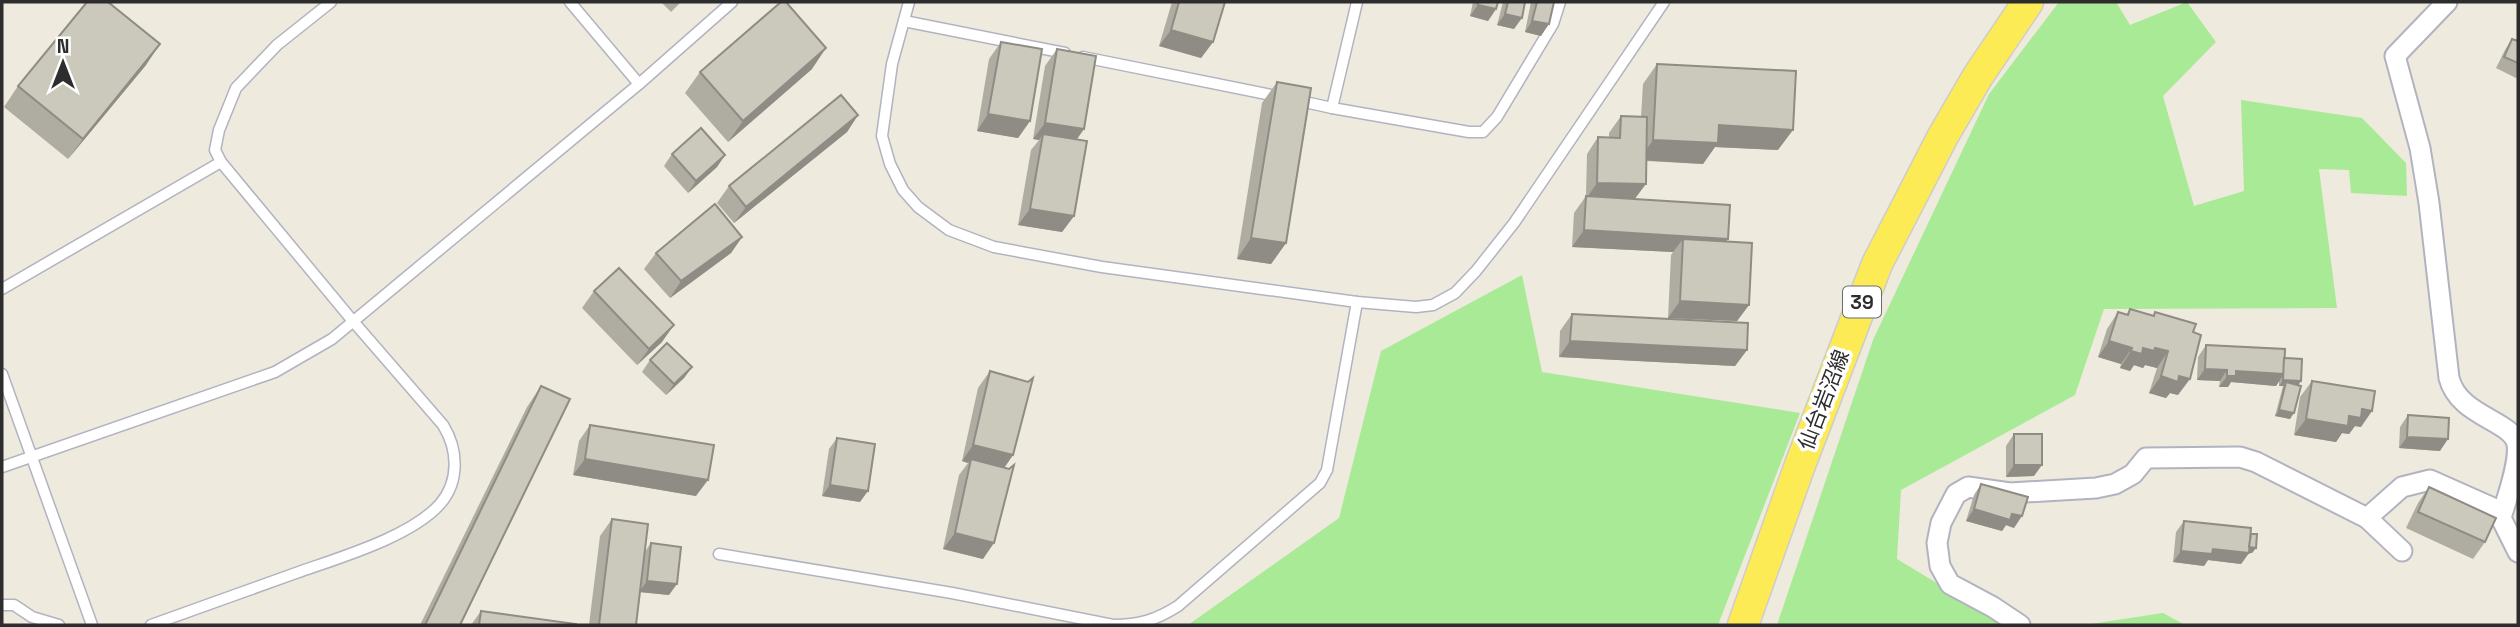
<svg xmlns="http://www.w3.org/2000/svg" width="2520" height="627" font-family="'Space Grotesk','Noto Sans JP',sans-serif">
	<rect width="100%" height="100%" fill="#efeade"/>
	<g fill="#a8ea96">
		<path d="M2059 2H2116L2130 25 2187 2 2216 42 2163 96 2194 206 2244 191 2241 100 2362 118 2406 163 2407 196 2351 193 2349 170 2319 169 2337 308 2104 309 2075 395 1901 490 1897 559 2006 625H1777L1873 340 1989 94Z"/>
		<path d="M1522 275 1542 372 1800 413 1718 625H1188L1339 518 1381 351Z"/>
		<path d="M2163 613 2185 625H2084Z"/>
	</g>
	<g fill="none" stroke-linecap="round" stroke-linejoin="round">
		<g stroke="#b2b3c1" stroke-width="13">
			<g id="service">
				<path d="M570 2 639 84"/>
				<path d="M909 2 892 64 882 136 890 164 903 190 918 207 949 230 994 247 1102 267 1357 302 1416 307 1433 305 1455 293 1476 271 1514 223 1664 2"/>
				<path d="M1357 2 1332 108 1469 132H1483L1497 117 1553 24 1560 2"/>
				<path d="M904 21 1065 53"/>
				<path d="M1083 57 1281 97"/>
				<path d="M1296 100 1332 108"/>
				<path d="M2 289 221 162"/>
				<path d="M2 374 92 625"/>
				<path d="M2 467 275 372 332 339 639 84 732 2"/>
				<path d="M719 554 952 593 1113 625C1139 625 1156 620 1178 606L1320 483 1327 470 1357 302"/>
				<path d="M2 605H14L32 617 59 625"/>
				<path d="M151 625C199 608 248 590 296 573 338 558 411 537 440 504 460 481 458 449 443 425L352 320 221 162 215 150 219 130 236 88 277 45 331 2"/>
			</g>
		</g>
		<g stroke="#b2b3c1" stroke-width="23">
			<g id="minor">
				<path d="M2447 2 2395 56 2420 148 2429 203 2449 378C2459 417 2512 420 2517 444 2520 463 2506 500 2501 518L2518 552"/>
				<path d="M2367 518 2402 551"/>
				<path d="M2020 625 1993 607 1950 584 1940 566 1937 543 1941 523 1956 494 1968 487 2010 493 2096 488 2115 484 2133 474 2146 458 2240 457 2256 462 2367 518 2402 487 2430 480 2502 512"/>
			</g>
		</g>
		<g stroke="#cdcdcd" stroke-width="33">
			<path id="primary" d="M1743 625 1800 465 1877 264 1943 136 1978 76 2028 2"/>
		</g>
		<use href="#service" stroke="#fff" stroke-width="10"/>
		<use href="#minor" stroke="#fff" stroke-width="19"/>
		<use href="#primary" stroke="#fdeb55" stroke-width="30"/>
	</g>
	<g fill="#afaca2">
		<path d="M661 2H681L671 12Z"/>
		<path d="M1172 2H1225L1213 42 1201 58 1159 46Z"/>
		<path d="M1473 2H1498L1496 9 1488 21 1470 16Z"/>
		<path d="M1503 2H1525L1514 29 1497 25Z"/>
		<path d="M1531 2H1554L1541 36 1525 32Z"/>
		<path d="M2512 39H2518V79L2496 68 2505 50Z"/>
		<path d="M1001 42 1030 121 1018 138 977 131 989 59Z"/>
		<path d="M1057 49 1077 140 1074 216 1062 232 1018 225 1031 150 1039 140 1033 139 1045 66Z"/>
		<path d="M1657 64 1778 150 1715 147 1703 164 1646 161 1635 199 1726 241 1749 305 1737 321 1668 318 1671 255 1673 252 1572 247 1574 213 1586 196 1587 154 1598 137H1609V133L1621 116 1641 117 1643 84Z"/>
		<path d="M146 65 68 159 4 107 18 86Z"/>
		<path d="M812 69 728 142 685 93 700 72Z"/>
		<path d="M1277 82 1286 243 1271 264 1237 259 1262 103Z"/>
		<path d="M858 115 847 132 734 223 717 203 729 186Z"/>
		<path d="M672 154 725 155 717 167 688 193 664 166Z"/>
		<path d="M742 237 731 253 670 298 644 269 656 253Z"/>
		<path d="M594 291 662 342 637 365 582 308Z"/>
		<path d="M2130 309 2153 315 2155 312 2193 332 2178 395 2170 393 2166 398 2149 393 2157 368 2145 365 2143 368 2134 365 2130 371 2120 368 2121 364 2098 357 2107 329 2118 312 2126 315Z"/>
		<path d="M1572 314 1747 350 1735 366 1559 357 1560 331Z"/>
		<path d="M2206 345 2284 358 2301 381 2298 385 2290 419 2275 416 2283 386H2279V381L2276 386 2231 382 2228 387H2219L2220 381 2197 380 2198 357Z"/>
		<path d="M650 360 692 367 684 378 666 395 642 372Z"/>
		<path d="M990 371 1013 455 1004 468 983 559 943 549 959 475 968 463 962 461 978 388Z"/>
		<path d="M2312 381 2361 427 2355 426 2349 434 2342 433 2336 442 2294 435 2300 397Z"/>
		<path d="M541 386 460 625H420L527 407Z"/>
		<path d="M2408 415 2440 451 2399 448 2400 427Z"/>
		<path d="M590 425 696 496 573 475 579 441Z"/>
		<path d="M2014 434 2034 476 2006 477V446Z"/>
		<path d="M837 438 860 502 822 496 829 449Z"/>
		<path d="M1981 484 2014 528 2006 525 2002 531 1966 521 1974 495Z"/>
		<path d="M2429 487 2485 542 2473 559 2406 528 2418 503Z"/>
		<path d="M612 519 644 553 651 543 669 595 640 592 636 625H589L600 536Z"/>
		<path d="M2184 521 2251 534 2256 548 2252 553H2249L2241 564 2208 560 2204 566 2173 562 2176 532Z"/>
		<path d="M481 611 576 625H471Z"/>
	</g>
	<g fill="#8e8c84">
		<path d="M1478 5 1496 9 1488 21 1470 16Z"/>
		<path d="M1505 14 1522 18 1514 29 1497 25Z"/>
		<path d="M1532 21 1549 24 1541 36 1525 32Z"/>
		<path d="M1171 30 1213 42 1201 58 1159 46Z"/>
		<path d="M160 44 146 65 68 159 83 139Z"/>
		<path d="M826 48 812 69 728 142 743 121Z"/>
		<path d="M988 114 1030 121 1018 138 977 131Z"/>
		<path d="M858 115 847 132 734 223 746 207Z"/>
		<path d="M1045 123 1084 129 1073 145 1043 134 1039 140 1033 139Z"/>
		<path d="M1719 125 1793 130 1778 150 1715 147 1703 164 1639 160 1653 140Z"/>
		<path d="M725 155 717 167 688 193 696 181Z"/>
		<path d="M1597 183 1646 184 1634 200 1586 199Z"/>
		<path d="M1030 209 1074 216 1062 232 1018 225Z"/>
		<path d="M1584 230 1728 239 1716 255 1683 239 1673 252 1572 247Z"/>
		<path d="M742 237 731 253 670 298 681 281Z"/>
		<path d="M1251 238 1286 243 1271 264 1237 259Z"/>
		<path d="M1680 301 1749 305 1737 321 1668 318Z"/>
		<path d="M674 325 662 342 637 365 649 349Z"/>
		<path d="M1570 341 1747 350 1735 366 1559 357Z"/>
		<path d="M2109 341 2132 348 2121 364 2098 357Z"/>
		<path d="M2143 348H2155L2168 351 2157 368 2145 365 2143 368 2134 365 2130 371 2120 368 2131 351Z"/>
		<path d="M692 367 684 378 666 395 674 384Z"/>
		<path d="M2205 369 2227 370 2220 381 2197 380Z"/>
		<path d="M2236 371 2284 374 2276 386 2231 382 2228 387H2219L2227 376Z"/>
		<path d="M2161 376H2179L2190 379 2178 395 2170 393 2166 398 2149 393Z"/>
		<path d="M2283 380 2301 381 2297 387 2286 382 2283 386H2279Z"/>
		<path d="M2362 409 2372 411 2361 427 2355 426 2349 434 2342 433 2336 442 2294 435 2306 419 2349 416Z"/>
		<path d="M2279 410 2294 413 2290 419 2275 416Z"/>
		<path d="M2407 437 2448 439 2440 451 2399 448Z"/>
		<path d="M973 445 1013 455 1002 471 971 459 968 463 962 461Z"/>
		<path d="M585 459 708 480 696 496 573 475Z"/>
		<path d="M2014 465H2042L2034 476 2006 477Z"/>
		<path d="M830 485 868 491 860 502 822 496Z"/>
		<path d="M1974 509 2012 514 2022 516 2014 528 2006 525 2002 531 1966 521Z"/>
		<path d="M955 533 994 543 983 559 943 549Z"/>
		<path d="M2248 547 2256 548 2252 553H2249L2241 564 2208 560 2204 566 2173 562 2181 551Z"/>
		<path d="M647 581 677 584 669 595 639 592Z"/>
	</g>
	<g fill="#cbc8bc" stroke="#8e8c84" stroke-width="2">
		<path d="M87 2H108L160 44 83 139 18 86Z"/>
		<path d="M781 2H786L826 48 743 121 700 72Z"/>
		<path d="M1179 2H1225L1213 42 1171 30Z"/>
		<path d="M1478 2H1498L1496 9 1478 5Z"/>
		<path d="M1508 2H1525L1522 18 1505 14Z"/>
		<path d="M1537 2H1554L1549 24 1532 21Z"/>
		<path d="M2512 39 2518 41V63L2504 57Z"/>
		<path d="M1001 42 1042 49 1030 121 988 114Z"/>
		<path d="M1057 49 1096 56 1084 129 1045 123Z"/>
		<path d="M1657 64 1796 71 1793 130 1719 125 1718 143 1653 140Z"/>
		<path d="M1277 82 1311 88 1286 243 1251 238Z"/>
		<path d="M841 95 858 115 746 207 729 186Z"/>
		<path d="M1621 116 1647 117 1646 184 1597 183 1598 137 1620 138Z"/>
		<path d="M701 128 725 155 696 181 672 154Z"/>
		<path d="M1043 134 1087 141 1074 216 1030 209Z"/>
		<path d="M1586 196 1730 205 1728 239 1584 230Z"/>
		<path d="M715 204 742 237 681 281 656 253Z"/>
		<path d="M1683 239 1752 243 1749 305 1680 301Z"/>
		<path d="M619 268 674 325 649 349 594 291Z"/>
		<path d="M2130 309 2154 316 2155 312 2196 324 2193 332 2201 335 2190 379 2179 376 2178 382 2161 376 2168 351 2155 348 2154 351 2143 348 2142 354 2131 351 2132 348 2109 341 2118 312 2128 315Z"/>
		<path d="M1572 314 1748 323 1747 350 1570 341Z"/>
		<path d="M667 343 692 367 674 384 650 360Z"/>
		<path d="M2206 345 2285 349 2284 374 2236 371V376H2227V370L2205 369Z"/>
		<path d="M2284 358 2302 359 2301 381 2283 380Z"/>
		<path d="M990 371 1028 382 1033 378 1013 455 973 445Z"/>
		<path d="M2312 381 2375 391 2372 411 2362 409 2361 418 2349 416 2348 426 2306 419Z"/>
		<path d="M2286 382 2301 386 2294 413 2279 410Z"/>
		<path d="M541 386 570 399 460 625H425Z"/>
		<path d="M2408 415 2449 418 2448 439 2407 437Z"/>
		<path d="M590 425 714 445 708 480 585 459Z"/>
		<rect x="2014" y="434" width="28" height="31"/>
		<path d="M837 438 875 444 868 491 830 485Z"/>
		<path d="M971 459 1009 469 1014 465 994 543 955 533Z"/>
		<path d="M1981 484 2028 497 2022 516 2012 514 2010 520 1974 509Z"/>
		<path d="M2429 487 2496 518 2485 542 2418 512Z"/>
		<path d="M612 519 648 524 636 625H599Z"/>
		<path d="M2184 521 2251 528 2249 553 2213 549 2212 554 2181 551Z"/>
		<path d="M2251 534H2257L2256 548 2249 547Z"/>
		<path d="M651 543 681 547 677 584 647 581Z"/>
		<path d="M481 611 576 624V625H479Z"/>
	</g>
	<g text-anchor="middle" stroke-width="7" stroke-linejoin="round" paint-order="stroke">
		<rect fill="#fff" stroke="#6c6c6c" stroke-width="2" x="1843" y="286.5" width="38" height="31" rx="5"/>
		<g font-size="19" font-weight="bold" fill="#2d2d2d">
			<text x="1862" y="309">39</text>
		</g>
		<g font-size="21" fill="#2d2d2d" stroke="#fff">
			<text transform="translate(1824 400) rotate(-69)" y="7">仙台岩沼線</text>
		</g>
	</g>
	<rect width="2520" height="627" fill="none" stroke="#2d2d2d" stroke-width="7"/>
	<g transform="translate(63 63)" stroke="#ffffff" stroke-width="5" paint-order="stroke">
	<path d="M0-5L12 26L0 18L-12 26Z" fill="#2d2d2d"/>
	<text y="-10" font-size="19" font-weight="bold" text-anchor="middle" fill="#2d2d2d">N</text>
	</g>
</svg>
